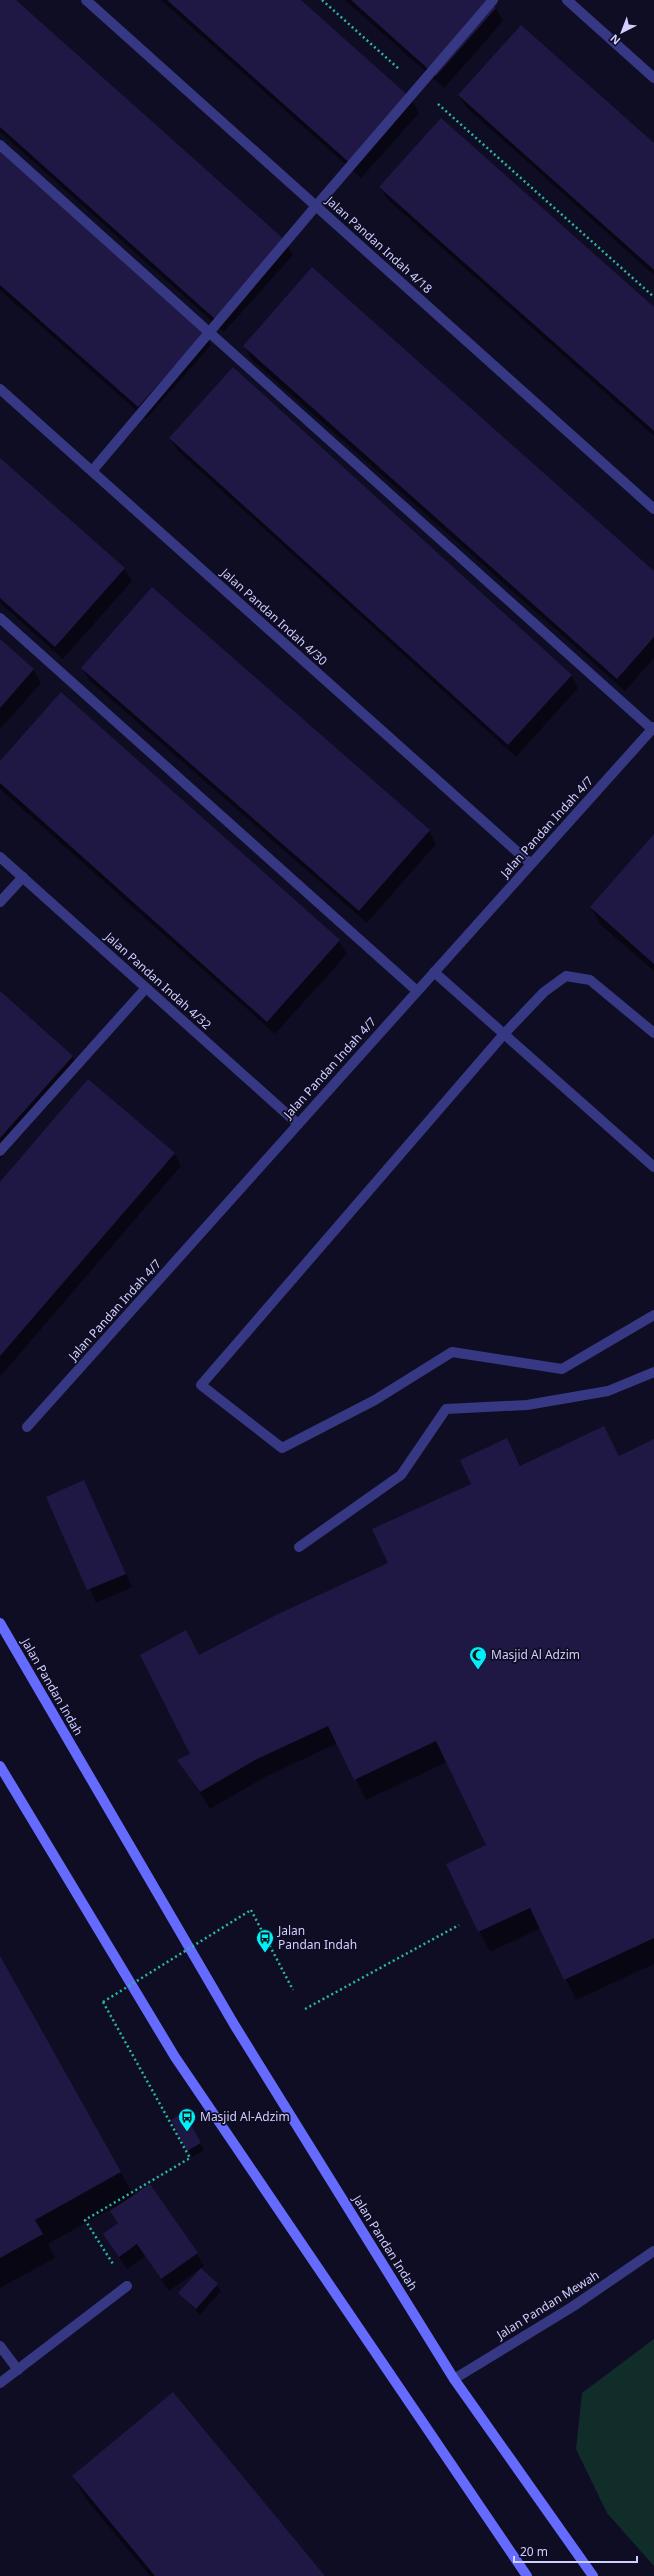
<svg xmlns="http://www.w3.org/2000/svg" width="654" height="2576" font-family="'Noto Sans',sans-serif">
	<rect width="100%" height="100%" fill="#0f0d23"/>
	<path fill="#102d2a" d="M654 2339V2566L607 2513 576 2449 582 2393Z"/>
	<g fill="#0007">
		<path d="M0 0H15L285 242 293 255 224 332 0 132Z"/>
		<path d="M161 0H300L412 100 419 113 361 178Z"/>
		<path d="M345 0H486L496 8 503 21 444 88Z"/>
		<path d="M459 96 654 144V275L467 108Z"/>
		<path d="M0 152 204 333 211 345 146 419 0 290Z"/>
		<path d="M380 188 654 308V436L388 200Z"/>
		<path d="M244 346 654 572V658L625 691 251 359Z"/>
		<path d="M170 438 571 675 578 688 516 757 178 451Z"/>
		<path d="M0 459 124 568 132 581 63 659 0 603Z"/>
		<path d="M0 640 34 670 41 683 0 729Z"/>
		<path d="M82 668 429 831 436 844 367 923 90 681Z"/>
		<path d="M61 693 339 941 347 954 275 1034 0 789V762Z"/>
		<path d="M654 835V971L601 925 591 908Z"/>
		<path d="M0 992 72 1056 80 1069 0 1159Z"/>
		<path d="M174 1153 181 1166 0 1377V1183Z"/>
		<path d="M604 1427 620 1457 654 1441V1964L576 2000 541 1928 490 1952 479 1931 488 1845 447 1762 366 1800 338 1743 267 1776 210 1809 179 1761 191 1755 186 1631 199 1656 390 1564 472 1484 506 1439 521 1466Z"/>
		<path d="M84 1482 132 1587 96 1603 48 1497Z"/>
		<path d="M0 1958 134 2196 197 2254 204 2266 169 2291 145 2256 127 2269 104 2234 119 2224 125 2201 48 2244 55 2258 0 2288Z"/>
		<path d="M184 2114 204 2150 192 2157 172 2121Z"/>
		<path d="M217 2285 221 2291 200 2315 180 2293Z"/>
		<path d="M73 2476 324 2576H150L86 2499Z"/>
	</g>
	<g fill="#1f1844">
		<path d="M0 0H16L286 241 216 320 0 127Z"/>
		<path d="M167 0H301L413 100 353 166Z"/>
		<path d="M351 0H488L496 8 436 76Z"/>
		<path d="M521 25 654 143V270L458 95Z"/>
		<path d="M441 118 654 307V431L379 187Z"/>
		<path d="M0 152 205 332 138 407 0 285Z"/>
		<path d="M312 267 654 571V637L617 679 243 346Z"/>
		<path d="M233 367 572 675 508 745 169 438Z"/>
		<path d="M0 458 125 568 55 647 0 598Z"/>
		<path d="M152 587 430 830 359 911 81 668Z"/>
		<path d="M0 639 34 669 0 708Z"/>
		<path d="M61 692 340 940 267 1022 0 783V761Z"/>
		<path d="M654 834V964L590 907Z"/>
		<path d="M0 991 73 1056 0 1138Z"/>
		<path d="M88 1079 175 1153 0 1356V1182Z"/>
		<path d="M604 1426 619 1456 654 1439V1938L564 1980 530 1908 478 1932 446 1864 486 1845 436 1741 354 1780 328 1726 257 1759 200 1792 177 1760 190 1754 140 1655 186 1630 199 1655 276 1615 388 1563 372 1529 471 1484 460 1460 507 1438 520 1466Z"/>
		<path d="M84 1480 126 1574 87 1590 46 1497Z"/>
		<path d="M0 1956 121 2172 35 2220 43 2234 0 2258Z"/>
		<path d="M184 2112 201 2143 187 2151 171 2120Z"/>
		<path d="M150 2184 198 2253 161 2279 137 2244 119 2257 103 2234 118 2223 110 2211Z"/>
		<path d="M201 2268 218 2284 196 2309 178 2293Z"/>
		<path d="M173 2392 325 2576H155L72 2476Z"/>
	</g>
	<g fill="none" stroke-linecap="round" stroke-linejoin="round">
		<g stroke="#2ab7a6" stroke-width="2.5" stroke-dasharray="2 3" stroke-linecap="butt">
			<path d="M322 0 399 69"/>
			<path d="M438 104 654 297"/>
			<path d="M251 1910 293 1990"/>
			<path d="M103 2002 190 2158 85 2220 113 2264"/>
			<path d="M305 2009 459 1925"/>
		</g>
		<g stroke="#373883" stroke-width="10">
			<path d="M0 145 652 729"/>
			<path d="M92 471 316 206 493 0"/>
			<path d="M0 618 417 991"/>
			<path d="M434 972 654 1167"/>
			<path d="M654 1033 590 980 566 976 544 992 504 1034 201 1385 282 1448 375 1400 452 1352 562 1369 654 1315"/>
			<path d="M0 1151 146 988"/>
			<path d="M299 1547 401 1475 446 1409 527 1405 608 1391 654 1372"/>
			<path d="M0 2346 18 2370"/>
			<path d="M0 2383 127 2286"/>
		</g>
		<g stroke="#373883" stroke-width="10">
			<path d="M86 0 654 509"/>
			<path d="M567 0 654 78"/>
			<path d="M0 389 531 864"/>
			<path d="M0 857 298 1124"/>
			<path d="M0 902 23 877"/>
			<path d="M27 1427 654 727"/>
			<path d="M454 2379 572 2307 654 2251"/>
		</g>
		<g stroke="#666bff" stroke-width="10">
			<path d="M0 1623 235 2026 454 2379 593 2576"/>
			<path d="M0 1766 175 2057 527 2576"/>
		</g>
		<path stroke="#2ab7a6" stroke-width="2.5" stroke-dasharray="2 3" stroke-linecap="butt" d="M103 2002 251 1910"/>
	</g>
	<defs>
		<g id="mosque-pin" transform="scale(0.9)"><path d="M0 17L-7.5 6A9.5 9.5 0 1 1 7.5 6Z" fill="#00f0fa" stroke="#0f0d23"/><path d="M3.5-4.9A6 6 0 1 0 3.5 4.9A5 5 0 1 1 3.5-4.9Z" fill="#111"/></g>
		<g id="bus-pin" transform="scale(0.9)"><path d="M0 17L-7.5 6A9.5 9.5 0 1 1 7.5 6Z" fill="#00f0fa" stroke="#0f0d23"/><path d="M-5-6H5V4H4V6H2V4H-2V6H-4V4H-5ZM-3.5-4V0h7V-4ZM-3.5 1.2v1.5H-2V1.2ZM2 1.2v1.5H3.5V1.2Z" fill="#111"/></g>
	</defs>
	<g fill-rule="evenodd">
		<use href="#mosque-pin" x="478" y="1655"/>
		<use href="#bus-pin" x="265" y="1938"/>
		<use href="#bus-pin" x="187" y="2117"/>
	</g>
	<g text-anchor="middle" stroke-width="3.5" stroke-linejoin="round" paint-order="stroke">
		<g font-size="12" fill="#d1cfff" stroke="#0f0d23">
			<text transform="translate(379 245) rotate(42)" y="4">Jalan Pandan Indah 4/18</text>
			<text transform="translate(274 617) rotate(42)" y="4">Jalan Pandan Indah 4/30</text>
			<text transform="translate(547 827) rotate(-48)" y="4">Jalan Pandan Indah 4/7</text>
			<text transform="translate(158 981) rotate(42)" y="4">Jalan Pandan Indah 4/32</text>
			<text transform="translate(330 1068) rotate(-48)" y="4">Jalan Pandan Indah 4/7</text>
			<text transform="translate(115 1310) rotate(-48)" y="4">Jalan Pandan Indah 4/7</text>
			<text transform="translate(52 1687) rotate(60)" y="4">Jalan Pandan Indah</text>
			<text transform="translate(385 2243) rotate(58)" y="4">Jalan Pandan Indah</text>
			<text transform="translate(548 2305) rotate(-32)" y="4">Jalan Pandan Mewah</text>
		</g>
		<g font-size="12" fill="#d1cfff" stroke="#0f0d23" text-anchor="start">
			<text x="491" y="1659">Masjid Al Adzim</text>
			<text x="278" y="1935">Jalan<tspan x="278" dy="14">Pandan Indah</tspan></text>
			<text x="200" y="2121">Masjid Al-Adzim</text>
		</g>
	</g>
	<g transform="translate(622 32) rotate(222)" stroke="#0f0d23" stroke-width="3" paint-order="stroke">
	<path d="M0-3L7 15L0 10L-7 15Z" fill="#d1cfff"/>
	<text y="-6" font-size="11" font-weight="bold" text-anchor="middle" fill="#d1cfff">N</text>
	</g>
	<path d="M514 2556v6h123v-6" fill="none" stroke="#d1cfff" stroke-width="2"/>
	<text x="520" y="2556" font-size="12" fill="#d1cfff" stroke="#0f0d23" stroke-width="3" paint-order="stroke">20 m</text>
</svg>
